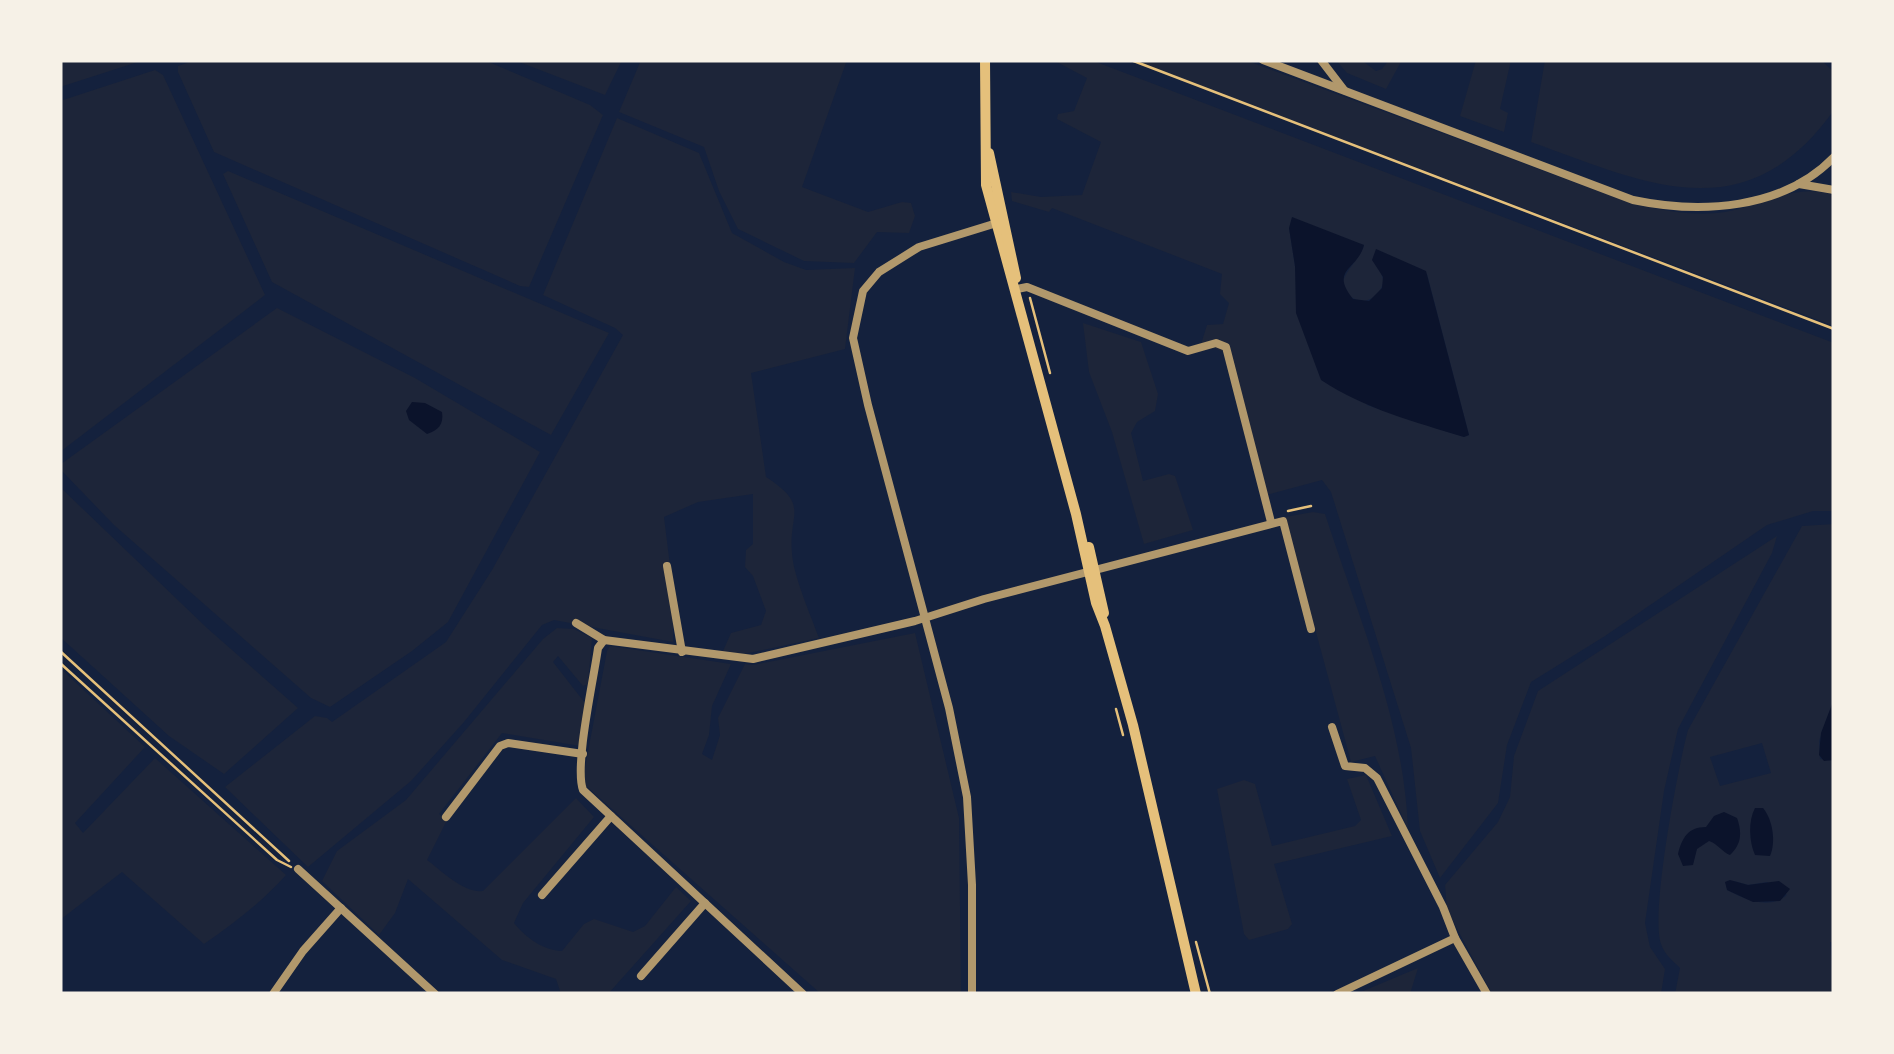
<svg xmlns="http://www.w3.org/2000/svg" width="1894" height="1054" font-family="'Space Grotesk',sans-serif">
	<rect width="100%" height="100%" fill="#14213d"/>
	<g fill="#1d2539" fill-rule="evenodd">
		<path d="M60 60H144L60 87Z"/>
		<path d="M196 60H484L590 105 603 115 529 287 520 286 214 152 178 72V66Z"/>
		<path d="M514 60H622L605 95Z"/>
		<path d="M641 60H847L802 187 868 212 902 202 911 203 915 216 909 233 877 232 854 263 804 261 738 229 719 191 704 147 619 112Z"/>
		<path d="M1053 60H1091L1834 343V511H1813L1767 525 1605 636 1531 682 1507 745 1498 803 1440 878 1420 831 1411 748 1331 492 1322 480 1266 495 1230 354 1201 344 1207 325 1223 324 1229 303 1220 294 1222 274 1052 208 1049 212 1012 201 1011 192 1041 197 1082 195 1101 142 1057 119 1058 114 1074 111 1087 78ZM1289 228 1364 245C1359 265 1319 289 1363 302L1377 296 1384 282 1379 267 1427 274 1469 435 1464 437 1367 405 1295 266Z"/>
		<path d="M1133 60H1245L1630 203C1660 210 1693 217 1725 212 1764 206 1794 182 1834 195V326Z"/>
		<path d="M1336 60H1361L1376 71 1382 69 1389 60H1402L1386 89 1347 73Z"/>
		<path d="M1476 60H1511L1500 109 1508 113 1504 132 1460 116Z"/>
		<path d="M1545 60H1821L1834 72V110C1746 234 1645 183 1531 142Z"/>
		<path d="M155 70 163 75 265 295 60 452V101Z"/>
		<path d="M617 118 699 153 732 233 784 262 806 270 855 268 845 349 751 373 766 477C811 506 788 513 792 553 793 575 811 616 819 638L744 654 723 651 731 633 761 625 766 611 753 576 745 567 746 550 753 544V494L698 502 664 517 673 590V642L554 620 542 625 464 722 411 781 308 867 225 787 315 716 327 718 332 722 446 642 492 570 623 335 615 328 543 295Z"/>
		<path d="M228 171 609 333 551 435 272 282 223 174Z"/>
		<path d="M277 308 415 378 540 452 448 622 412 651 330 707 311 698 114 525 60 469 61 464Z"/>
		<path d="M1083 323 1141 342 1158 394 1155 411 1137 422 1131 433 1143 481 1169 474 1175 476 1193 530 1144 544 1112 432 1089 372Z"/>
		<path d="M60 487 207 628 298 708 224 774 169 736 60 637Z"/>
		<path d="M1313 512 1325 514C1358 616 1404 721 1408 829L1375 756 1351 762 1285 517Z"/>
		<path d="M1834 524V699L1819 741 1820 759 1834 760V943L1830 942 1834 994H1675L1680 968C1673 961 1664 954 1661 944 1650 914 1678 767 1688 730L1802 526ZM1762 743 1771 773 1720 786 1710 757ZM1734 881 1748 885 1767 882 1787 895C1768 910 1747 900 1727 890Z"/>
		<path d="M1777 536 1772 553 1678 729 1664 791 1645 923 1650 947 1665 969 1661 994H1492L1447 910 1445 885 1498 822 1510 797 1514 756 1538 691Z"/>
		<path d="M557 628 574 629 592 638 588 684 583 686 558 656 553 662 585 703 580 746 502 733 439 814 447 820 427 860C442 871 463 893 483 891L576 798 594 817 523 903 514 923C525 937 544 951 562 951L584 924 594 919 633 932 645 926 676 887 691 901 608 994H561L556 979 502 960 408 879 395 913 379 935 322 881 337 851 406 800 543 639Z"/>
		<path d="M915 633 959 818 961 994H821L586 786 583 778 607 651 610 646 731 664 712 706 709 735 702 754 712 760 720 735 718 718 745 664 753 665Z"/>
		<path d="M60 668 145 747 75 823 83 833 155 758 286 875C261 903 234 923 204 944L122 872 60 920Z"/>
		<path d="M1366 775 1392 836 1274 864 1292 924 1288 929 1249 940 1244 934 1217 789 1244 780 1255 784 1272 846 1355 826 1361 820 1347 779Z"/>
		<path d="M1418 968 1410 994H1356Z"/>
	</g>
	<g fill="#0b132b">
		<path d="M1292 217 1364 245C1358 270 1329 269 1353 299L1369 301 1382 288 1383 277 1372 260 1376 249 1426 271 1469 435 1464 437C1415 422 1365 409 1321 380L1296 313 1295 266 1289 228Z"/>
		<path d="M412 402 425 403 442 412C444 425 438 430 427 434L409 420 406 411Z"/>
		<path d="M1834 699V760L1824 761 1819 755 1821 733Z"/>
		<path d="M1755 808H1763C1773 820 1776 842 1770 856L1755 855C1749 842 1748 821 1755 808Z"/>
		<path d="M1724 812 1737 818C1742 832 1742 844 1730 855 1722 852 1718 844 1709 841L1697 849 1693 865 1683 866 1678 854C1682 838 1688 827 1706 827L1714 816Z"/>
		<path d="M1730 880 1748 885 1779 881 1790 889 1780 901 1753 902 1727 890 1725 882Z"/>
	</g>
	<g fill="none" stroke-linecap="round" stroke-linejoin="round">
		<g stroke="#e5c07b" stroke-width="2.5">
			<path d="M1131 60 1834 329"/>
			<path d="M1030 298 1050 373"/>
			<path d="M1288 511 1311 506"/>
			<path d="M60 651 289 861"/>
			<path d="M60 663 277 860 291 867"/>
			<path d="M1116 709 1123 735"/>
			<path d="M1196 942 1210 994"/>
		</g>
		<g stroke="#b1986c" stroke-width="8">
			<path d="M1263 60 1633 200C1700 214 1783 210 1834 157"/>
			<path d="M1321 60 1344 90"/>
			<path d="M1799 184 1834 190"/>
			<path d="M1017 289 1027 287 1188 351 1216 343 1226 347 1271 522"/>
			<path d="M667 566 682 652"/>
			<path d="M576 623 604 640 753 659 915 621 984 599 1283 521 1311 629"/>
			<path d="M604 640 598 648C594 678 574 766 583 790L803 994"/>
			<path d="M1332 727 1345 766 1365 768 1377 778 1443 907 1455 938 1487 994"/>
			<path d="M446 817 500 746 508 743 583 754"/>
			<path d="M298 869 435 994"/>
			<path d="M542 895 611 816"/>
			<path d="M641 976 705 903"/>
			<path d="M273 994 303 951 341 908"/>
			<path d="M972 994V885L967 797 949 708 868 405 853 338 863 291 879 272 919 247 1000 222"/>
			<path d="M1337 994 1455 938"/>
		</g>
		<g stroke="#e5c07b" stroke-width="10">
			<path d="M985 60 986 185 1076 514 1096 603 1105 626 1133 725 1196 994"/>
			<path d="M989 153 1016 278"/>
			<path d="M1089 547 1104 613"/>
		</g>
	</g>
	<rect width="1894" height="1054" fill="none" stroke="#f6f1e7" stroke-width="125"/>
</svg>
